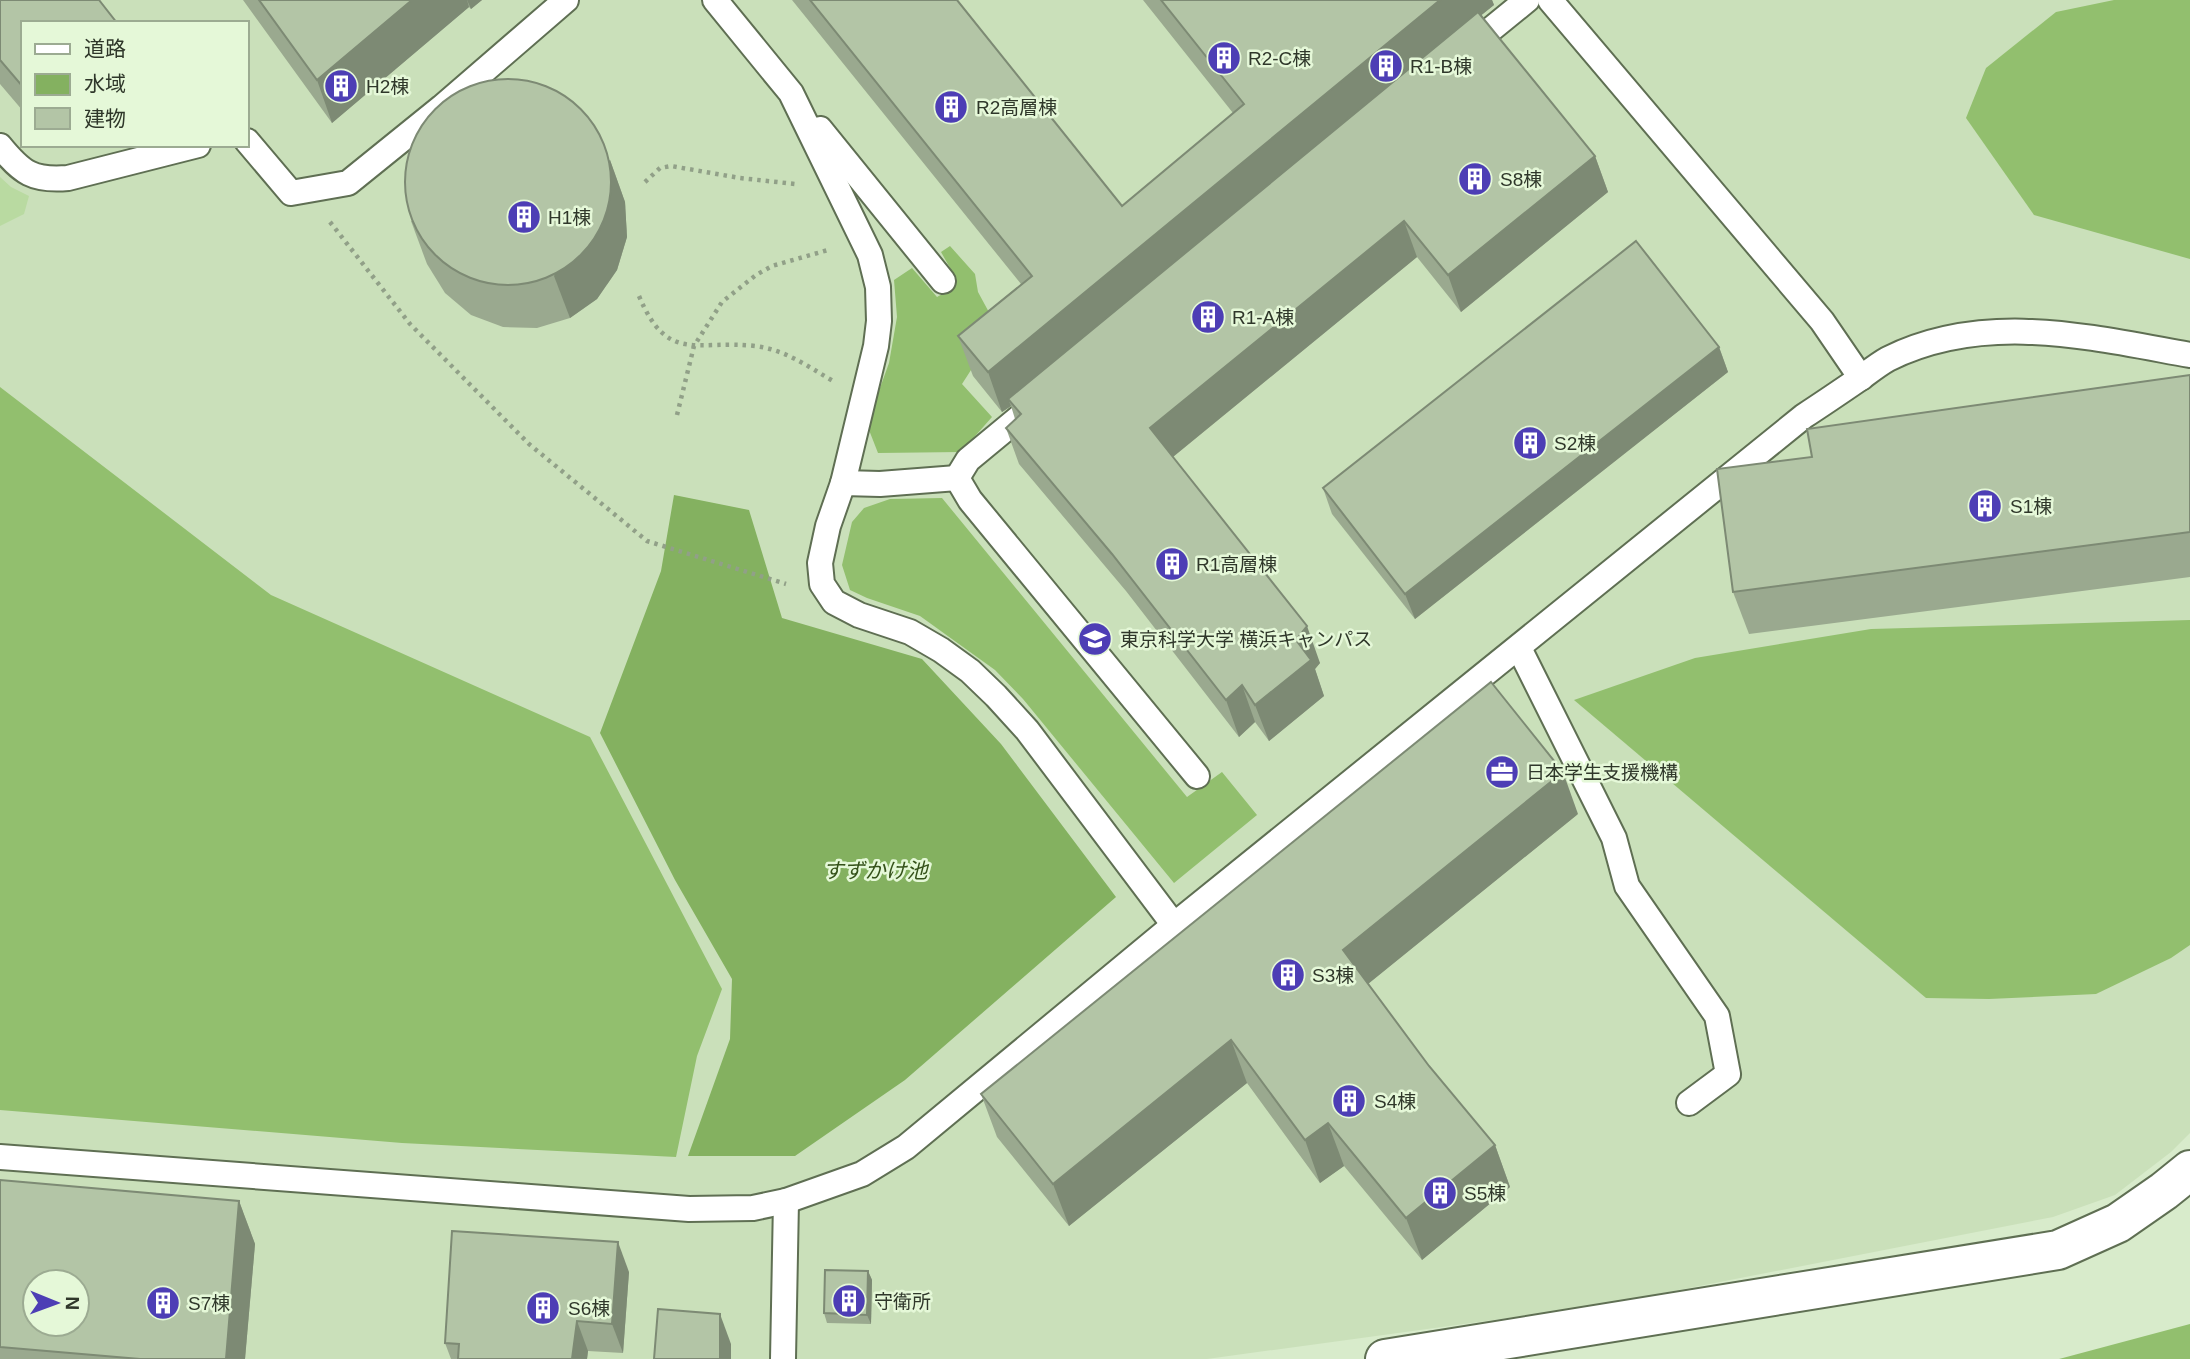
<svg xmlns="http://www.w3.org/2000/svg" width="2190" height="1359" font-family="Helvetica,'Noto Sans JP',sans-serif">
	<rect width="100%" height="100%" fill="#d8ebcb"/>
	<path fill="#cae0ba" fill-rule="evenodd" d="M0 0H2190V1133L2171 1152 2115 1195 2053 1217 1602 1305 1207 1359H0ZM23 23H247V145H23ZM35 1282H77V1324H35Z"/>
	<path fill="#b9daa1" d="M0 177 11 187 29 196 24 214 0 226Z"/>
	<g fill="#92bf6e">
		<path d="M2114 0H2190V259L2034 215 1966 118 1986 68 2056 12Z"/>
		<path d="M950 246 975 274 978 292 991 316 971 370 962 384 992 417 961 452 878 453 869 430 872 410 889 363 897 317 894 280 912 268 937 297 953 288 954 275 941 252Z"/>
		<path d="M0 387 271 595 590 737 722 989 697 1056 676 1157 402 1143 0 1110Z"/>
		<path d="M942 498 1187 797 1222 772 1257 815 1174 883 1023 699 995 670 920 616 867 598 850 590 842 565 852 522 864 508 890 499Z"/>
		<path d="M2190 620V945L2171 958 2096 994 1989 999 1926 998 1574 700 1695 658 1871 629Z"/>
		<path d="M2190 1324V1359H2059Z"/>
	</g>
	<path fill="#84b160" d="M674 495 749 510 782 618 922 659 1001 744 1116 897 905 1080 795 1156H688L730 1039 732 979 675 880 600 733 661 571Z"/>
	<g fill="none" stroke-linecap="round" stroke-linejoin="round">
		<g stroke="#5f6f53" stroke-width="28">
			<g id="service">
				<path d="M715 0 791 93 870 255 878 287 879 321 876 346 843 483 828 526 820 563 822 584 834 602 859 615 910 632 941 650 970 671 996 696 1027 730 1174 925"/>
				<path d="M1550 0 1822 321 1861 378"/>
				<path d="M1468 48 1527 0"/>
				<path d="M820 129 943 281"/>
				<path d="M247 141 291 193 348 183 442 107 566 0"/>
				<path d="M0 146C22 173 33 181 68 178L198 145"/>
				<path d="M957 478 968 460 1032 407"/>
				<path d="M957 478 970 500 1197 776"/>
				<path d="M843 483 880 484 957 478"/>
				<path d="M1519 648 1614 838 1627 886 1717 1016 1728 1074 1689 1103"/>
				<path d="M0 1157 689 1209 753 1208 786 1201 862 1174 906 1147 1174 925 1804 416C1824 403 1843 390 1862 377 1870 371 1879 364 1888 359 1985 311 2089 337 2190 355"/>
				<path d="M783 1359 786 1201"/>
			</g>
		</g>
		<g stroke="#5f6f53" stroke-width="42">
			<path id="tertiary" d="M1385 1359 2058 1250 2118 1223 2164 1191 2190 1170"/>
		</g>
		<g stroke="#91a088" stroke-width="4.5" stroke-dasharray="3.5 5" stroke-linecap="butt">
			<path d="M645 182 660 168 671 166 740 178 795 184"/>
			<path d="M330 222 410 324 529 444 647 541 786 584"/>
			<path d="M639 296C668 365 697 339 755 346 786 350 807 366 833 381"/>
			<path d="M677 415 694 346 722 302 756 275 772 266 828 250"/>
		</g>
		<use href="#service" stroke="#fff" stroke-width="24"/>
		<use href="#tertiary" stroke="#fff" stroke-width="38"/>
	</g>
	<g fill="#9aa98f">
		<path d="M0 0 23 23V111L0 84Z"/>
		<path d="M243 0H482L471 9 469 7 332 123Z"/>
		<path d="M792 0H957L1122 206 1233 113 1143 0H1492L1494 5 1481 15 1595 156 1608 192 1461 312 1417 257 1173 457 1320 663 1315 669 1324 696 1269 741 1255 722 1239 737 1126 591 1019 464 1006 428 1015 419 1011 406 1002 412 973 376 958 336 1021 284Z"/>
		<path d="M610 160 625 202 627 237 617 270 597 299 570 318 537 328 503 327 471 315 445 293 427 264 411 221Z"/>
		<path d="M1719 347 1728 372 1415 619 1332 514 1323 488Z"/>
		<path d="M2190 375V577L1749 634 1733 592 1812 457Z"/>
		<path d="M1578 814 1368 984 1429 1066 1495 1145 1510 1187 1422 1260 1344 1166 1320 1183 1247 1083 1069 1226 997 1137 981 1094Z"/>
		<path d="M0 1180 239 1201 255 1244 245 1359H0Z"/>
		<path d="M868 1271 872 1280 871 1324 827 1323 824 1313Z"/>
		<path d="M629 1272 623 1353 588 1351 587 1359H451L445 1343Z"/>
	</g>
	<g fill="#7d8a74">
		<path d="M412 0H467L469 7 332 123 317 80Z"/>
		<path d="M467 0H482L471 9Z"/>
		<path d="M1440 0H1492L1494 5 1008 399 1011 406 1002 412 988 372Z"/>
		<path d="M1595 156 1608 192 1461 312 1448 275Z"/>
		<path d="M610 160 625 202 627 237 617 270 597 299 570 318 554 276Z"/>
		<path d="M1404 221 1417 257 1163 465 1150 428Z"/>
		<path d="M1719 347 1728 372 1415 619 1405 594Z"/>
		<path d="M1307 626 1320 663 1315 669 1324 696 1269 741 1255 705 1296 640Z"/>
		<path d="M1242 685 1255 722 1239 737 1226 700Z"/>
		<path d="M1563 772 1578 814 1358 992 1343 950Z"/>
		<path d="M1231 1040 1247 1083 1069 1226 1053 1184Z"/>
		<path d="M1328 1123 1344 1166 1320 1183 1305 1140Z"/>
		<path d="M1495 1145 1510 1187 1422 1260 1406 1218Z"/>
		<path d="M239 1201 255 1244 245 1359H226Z"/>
		<path d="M618 1242 629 1272 623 1353 612 1324Z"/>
		<path d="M868 1271 872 1280 871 1324 867 1315Z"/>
		<path d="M720 1314 731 1344V1359H720Z"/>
		<path d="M577 1321 588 1351 587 1359H572Z"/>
	</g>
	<g fill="#b3c5a6" stroke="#7d8a74" stroke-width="2" fill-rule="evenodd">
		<path d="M0 0H99L117 23H23V87L0 60Z"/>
		<path d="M259 0H412L317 80Z"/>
		<path d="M810 0H957L1122 206 1244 104 1161 0H1440L988 372 958 336 1032 276Z"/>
		<path d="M1478 12 1595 156 1448 275 1404 221 1150 428 1307 626 1296 640 1311 660 1255 705 1242 685 1226 700 1112 554 1006 428 1021 414 1008 399Z"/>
		<circle cx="508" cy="182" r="103"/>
		<path d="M1636 241 1719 347 1405 594 1323 488Z"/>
		<path d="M2190 375V532L1733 592 1717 469 1812 457 1807 429Z"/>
		<path d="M1491 682 1563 772 1343 950 1429 1066 1495 1145 1406 1218 1328 1123 1305 1140 1231 1040 1053 1184 981 1094Z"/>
		<path d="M0 1180 239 1201 226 1359H140L0 1347ZM35 1282H77V1324H35Z"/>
		<path d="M452 1231 618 1242 612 1324 577 1321 572 1359H458L459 1344 445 1343Z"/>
		<path d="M825 1270 868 1271 867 1315 824 1313Z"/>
		<path d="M658 1309 720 1314V1359H654Z"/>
	</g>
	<defs>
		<g id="building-disc" transform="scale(1.75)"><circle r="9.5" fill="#4d3eb5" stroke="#e5f8d8"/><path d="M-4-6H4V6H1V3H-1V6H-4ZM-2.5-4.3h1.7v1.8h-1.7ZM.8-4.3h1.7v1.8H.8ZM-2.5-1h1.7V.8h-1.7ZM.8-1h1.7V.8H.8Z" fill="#fff"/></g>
		<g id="university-disc" transform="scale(1.75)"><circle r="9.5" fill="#4d3eb5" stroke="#e5f8d8"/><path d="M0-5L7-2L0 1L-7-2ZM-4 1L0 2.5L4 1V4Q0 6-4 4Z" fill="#fff"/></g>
		<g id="office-disc" transform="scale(1.75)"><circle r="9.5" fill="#4d3eb5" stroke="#e5f8d8"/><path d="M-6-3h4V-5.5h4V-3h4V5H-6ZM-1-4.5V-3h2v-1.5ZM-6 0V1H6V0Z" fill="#fff"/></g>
	</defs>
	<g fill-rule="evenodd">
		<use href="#building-disc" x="1224" y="58"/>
		<use href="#building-disc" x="1386" y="66"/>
		<use href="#building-disc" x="341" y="86"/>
		<use href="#building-disc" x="951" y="107"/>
		<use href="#building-disc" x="1475" y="179"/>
		<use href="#building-disc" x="524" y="217"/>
		<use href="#building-disc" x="1208" y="317"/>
		<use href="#building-disc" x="1530" y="443"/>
		<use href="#building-disc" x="1985" y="506"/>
		<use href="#building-disc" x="1172" y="564"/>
		<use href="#university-disc" x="1095" y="639"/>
		<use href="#office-disc" x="1502" y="772"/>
		<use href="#building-disc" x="1288" y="975"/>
		<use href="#building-disc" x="1349" y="1101"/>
		<use href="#building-disc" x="1440" y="1193"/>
		<use href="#building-disc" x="849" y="1301"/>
		<use href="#building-disc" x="163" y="1303"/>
		<use href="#building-disc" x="543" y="1308"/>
	</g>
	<g text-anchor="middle" stroke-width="5" stroke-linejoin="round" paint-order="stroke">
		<g font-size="19" fill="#2f372a" stroke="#e5f8d8" text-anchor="start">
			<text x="1248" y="65">R2-C棟</text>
			<text x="1410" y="73">R1-B棟</text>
			<text x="366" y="93">H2棟</text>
			<text x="976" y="114">R2高層棟</text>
			<text x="1500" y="186">S8棟</text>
			<text x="548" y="224">H1棟</text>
			<text x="1232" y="324">R1-A棟</text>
			<text x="1554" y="450">S2棟</text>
			<text x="2010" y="513">S1棟</text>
			<text x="1196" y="571">R1高層棟</text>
			<text x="1120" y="646">東京科学大学 横浜キャンパス</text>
			<text x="1526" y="779">日本学生支援機構</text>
			<text x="1312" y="982">S3棟</text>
			<text x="1374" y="1108">S4棟</text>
			<text x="1464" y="1200">S5棟</text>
			<text x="874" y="1308">守衛所</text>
			<text x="188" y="1310">S7棟</text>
			<text x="568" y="1315">S6棟</text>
		</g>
		<g font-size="21" font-style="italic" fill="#35521a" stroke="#e5f8d8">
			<text x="875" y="878">すずかけ池</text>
		</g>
	</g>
	<rect x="21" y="21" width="228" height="126" fill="#e5f8d8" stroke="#9cab92" stroke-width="2"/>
	<rect x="35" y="44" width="35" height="10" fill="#ffffff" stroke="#9cab92" stroke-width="2"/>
	<text x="84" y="56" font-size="21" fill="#2f372a">道路</text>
	<rect x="35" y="74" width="35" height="21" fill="#84b160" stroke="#9cab92" stroke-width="2"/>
	<text x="84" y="91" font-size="21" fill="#2f372a">水域</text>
	<rect x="35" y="108" width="35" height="21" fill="#b3c5a6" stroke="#9cab92" stroke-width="2"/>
	<text x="84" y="126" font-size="21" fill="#2f372a">建物</text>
	<g transform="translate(56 1303) rotate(91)"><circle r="33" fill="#e5f8d8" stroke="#9cab92" stroke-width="2"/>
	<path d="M0-5L12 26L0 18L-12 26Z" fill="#4d3eb5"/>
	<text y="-10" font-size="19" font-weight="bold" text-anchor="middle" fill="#2f372a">N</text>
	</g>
</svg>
